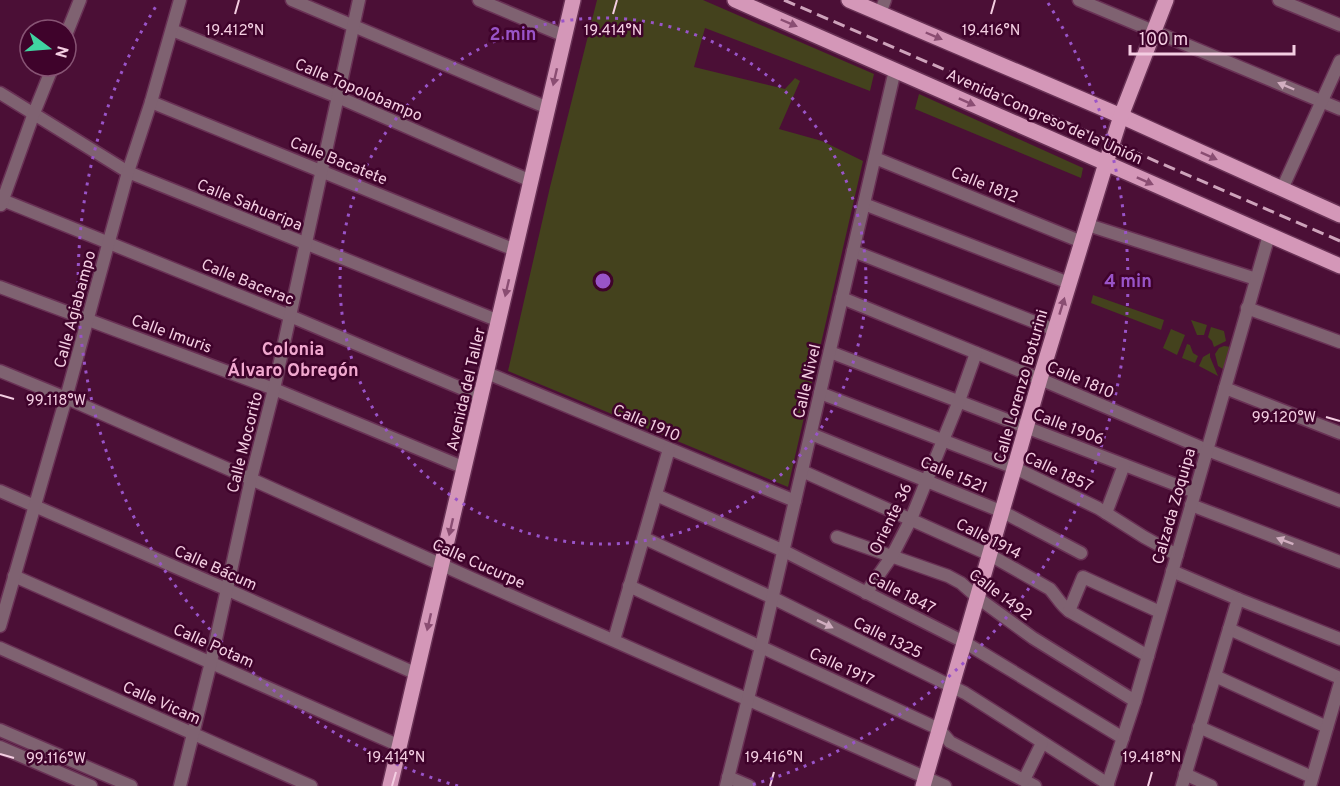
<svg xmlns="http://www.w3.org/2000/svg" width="1340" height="786" font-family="Overpass,sans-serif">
	<rect width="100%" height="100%" fill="#4b0f36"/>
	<g fill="#44421d">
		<path d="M597 0H703L874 74 870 91 705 28 694 67 785 89 795 78 800 81 779 129 822 141 863 161 788 487 508 371 550 187Z"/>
		<path d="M919 94 1083 168 1081 178 915 109Z"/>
		<path d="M1093 295 1164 320 1161 330 1091 303Z"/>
		<path d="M1191 320 1207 325 1204 335H1197Z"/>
		<path d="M1211 327 1224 331 1226 341 1214 347 1212 341 1208 337Z"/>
		<path d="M1171 329 1185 335 1177 355 1163 348Z"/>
		<path d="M1187 344 1190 345 1193 353 1198 356 1195 363 1182 358Z"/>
		<path d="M1224 346 1231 347 1223 369 1218 366 1215 354 1219 348Z"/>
		<path d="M1210 353V357L1218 376 1199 366 1203 357Z"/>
	</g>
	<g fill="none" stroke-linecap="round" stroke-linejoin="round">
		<g stroke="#693155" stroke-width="15">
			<g id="minor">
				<path d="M292 0 548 108"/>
				<path d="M479 0 565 36"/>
				<path d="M1079 0 1340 109"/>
				<path d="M1279 0 1340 25"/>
				<path d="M880 13 885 0"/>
				<path d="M172 30 338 97 531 181"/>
				<path d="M66 35 80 0"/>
				<path d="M0 93 128 172 499 321"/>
				<path d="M151 102 515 250"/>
				<path d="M875 158 1082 242"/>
				<path d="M1282 189 1340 61"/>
				<path d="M0 199 290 316 482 397"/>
				<path d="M864 204 1069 283"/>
				<path d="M1 205 34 113 53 66"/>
				<path d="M1088 225 1256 279"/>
				<path d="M853 251 1055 330"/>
				<path d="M0 287 274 389 465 468"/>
				<path d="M842 298 1040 379 1207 450 1340 501"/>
				<path d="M1247 308 1340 342"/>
				<path d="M830 352 1195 492"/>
				<path d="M0 371 66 398 251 479 471 578 945 786"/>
				<path d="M487 373 795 501"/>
				<path d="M1225 388 1340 433"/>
				<path d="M820 393 1015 468 1098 508 1144 537 1177 555"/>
				<path d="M811 434 1003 512 1081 553"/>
				<path d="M802 471 990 555 1050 589C1057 597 1061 605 1069 611L1148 656"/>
				<path d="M0 491 226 589 417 674"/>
				<path d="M656 495 784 551 964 642 1123 738"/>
				<path d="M1191 505 1340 562"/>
				<path d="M1106 513 1124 465"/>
				<path d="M837 537 948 576 961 583 978 598 1033 638 1135 701"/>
				<path d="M644 538 773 598 965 693 1108 784"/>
				<path d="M1172 571 1238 599 1340 639"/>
				<path d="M14 576 400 746"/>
				<path d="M629 586 939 729 950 742 1035 786"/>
				<path d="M866 593 892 556 911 519 959 401 976 353"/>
				<path d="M1069 611 1083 577 1160 612"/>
				<path d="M0 626 66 398 128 172 151 102 180 0"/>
				<path d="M1229 629 1340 678"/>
				<path d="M614 640 669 449"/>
				<path d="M0 648 311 786"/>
				<path d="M1215 676 1327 727"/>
				<path d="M1199 727 1312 777"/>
				<path d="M0 730 131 786"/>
				<path d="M0 747 91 786"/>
				<path d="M1185 774 1211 786"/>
				<path d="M728 777 749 786"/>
				<path d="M1024 780 1042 743"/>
				<path d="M180 786 211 662 251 479 274 389 359 0"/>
				<path d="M726 786 761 647 895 70"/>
				<path d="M1107 786 1135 701 1269 235"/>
				<path d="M1182 786 1238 599"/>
				<path d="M1310 786 1340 683"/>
			</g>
		</g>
		<g stroke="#693155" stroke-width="18">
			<g id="major">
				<path d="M735 0 1340 266"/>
				<path d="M849 0 1121 116 1340 215"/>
				<path d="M390 786 573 0"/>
				<path d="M923 786 1040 379 1106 163 1121 116 1166 0"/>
			</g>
		</g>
		<use href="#minor" stroke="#7f6271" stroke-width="12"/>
		<use href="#major" stroke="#d497b8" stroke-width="15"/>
		<path stroke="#cea3bb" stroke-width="3" stroke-dasharray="12 6" stroke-linecap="butt" d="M784 0 1340 241"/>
	</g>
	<defs><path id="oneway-solid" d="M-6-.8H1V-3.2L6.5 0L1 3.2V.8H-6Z" transform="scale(1.5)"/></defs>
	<g fill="#8a4d72">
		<use href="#oneway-solid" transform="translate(789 23) rotate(23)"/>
		<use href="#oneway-solid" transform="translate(934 36) rotate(23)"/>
		<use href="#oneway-solid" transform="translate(555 77) rotate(103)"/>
		<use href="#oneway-solid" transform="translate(967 102) rotate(24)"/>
		<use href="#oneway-solid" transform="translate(1209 156) rotate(24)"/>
		<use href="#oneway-solid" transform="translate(1145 181) rotate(24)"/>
		<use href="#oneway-solid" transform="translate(507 288) rotate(103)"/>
		<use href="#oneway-solid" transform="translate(1062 306) rotate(-73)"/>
		<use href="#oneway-solid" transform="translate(451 527) rotate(103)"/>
		<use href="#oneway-solid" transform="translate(429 622) rotate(103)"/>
	</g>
	<g fill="#d1aec0">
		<use href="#oneway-solid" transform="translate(1286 86) rotate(-157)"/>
		<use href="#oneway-solid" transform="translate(1285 541) rotate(-159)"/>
		<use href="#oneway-solid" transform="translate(825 624) rotate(26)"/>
	</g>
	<path fill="none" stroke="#f4cee2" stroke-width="2" d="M235 14 239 0M613 14 617 0M991 14 995 0M0 395 14 399M1326 417 1340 421M0 754 14 758M392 786 396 772M770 786 774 772M1148 786 1152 772"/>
	<g fill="none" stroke="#9954c8" stroke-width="3" stroke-dasharray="3 6">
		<circle cx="603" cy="281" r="263"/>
		<path d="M458 786A525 525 0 0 1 158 3M1048 3A525 525 0 0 1 748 786"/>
	</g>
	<g text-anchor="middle" stroke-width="5" stroke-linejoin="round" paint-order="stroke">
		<g font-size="16" fill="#f4cee2" stroke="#3f032b">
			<text transform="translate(359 89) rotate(23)" y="6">Calle Topolobampo</text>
			<text transform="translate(1045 116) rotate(24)" y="6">Avenida Congreso de la Unión</text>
			<text transform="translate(339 160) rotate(22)" y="6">Calle Bacatete</text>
			<text transform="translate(985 184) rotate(22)" y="6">Calle 1812</text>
			<text transform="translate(250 204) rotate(22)" y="6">Calle Sahuaripa</text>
			<text transform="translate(248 281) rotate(22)" y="6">Calle Bacerac</text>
			<text transform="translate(74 309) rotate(-75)" y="6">Calle Agiabampo</text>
			<text transform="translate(172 333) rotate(20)" y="6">Calle Imuris</text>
			<text transform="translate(1081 379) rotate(23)" y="6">Calle 1810</text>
			<text transform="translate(806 381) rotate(-77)" y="6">Calle Nivel</text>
			<text transform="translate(1020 386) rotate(-74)" y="6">Calle Lorenzo Boturini</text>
			<text transform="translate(465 389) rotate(-77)" y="6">Avenida del Taller</text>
			<text transform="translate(647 422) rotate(23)" y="6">Calle 1910</text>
			<text transform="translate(1069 426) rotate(21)" y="6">Calle 1906</text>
			<text transform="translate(244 442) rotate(-76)" y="6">Calle Mocorito</text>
			<text transform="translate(1059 471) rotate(25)" y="6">Calle 1857</text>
			<text transform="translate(954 474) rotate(23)" y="6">Calle 1521</text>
			<text transform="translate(1173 506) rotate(-74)" y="6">Calzada Zoquipa</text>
			<text transform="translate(890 518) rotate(-64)" y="6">Oriente 36</text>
			<text transform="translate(989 538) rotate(27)" y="6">Calle 1914</text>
			<text transform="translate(479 563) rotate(24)" y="6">Calle Cucurpe</text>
			<text transform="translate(216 567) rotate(24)" y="6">Calle Bácum</text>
			<text transform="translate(902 592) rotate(27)" y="6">Calle 1847</text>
			<text transform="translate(1001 594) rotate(37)" y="6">Calle 1492</text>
			<text transform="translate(888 637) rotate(26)" y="6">Calle 1325</text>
			<text transform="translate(214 645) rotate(24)" y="6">Calle Potam</text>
			<text transform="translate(842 666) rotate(25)" y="6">Calle 1917</text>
			<text transform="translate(162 702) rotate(24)" y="6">Calle Vicam</text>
		</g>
		<g font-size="18" font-weight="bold" fill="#f1a8cf" stroke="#3f032b">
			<text x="293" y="355">Colonia<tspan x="293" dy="21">Álvaro Obregón</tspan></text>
		</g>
	</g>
	<g font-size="15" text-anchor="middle" fill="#f4cee2" stroke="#3f032b" stroke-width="5" stroke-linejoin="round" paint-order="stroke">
		<text x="235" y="35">19.412°N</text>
		<text x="613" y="35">19.414°N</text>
		<text x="991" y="35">19.416°N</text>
		<text x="56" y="405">99.118°W</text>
		<text x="1284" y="422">99.120°W</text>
		<text x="396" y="762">19.414°N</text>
		<text x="774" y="762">19.416°N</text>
		<text x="1152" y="762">19.418°N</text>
		<text x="56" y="763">99.116°W</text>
	</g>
	<circle cx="603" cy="281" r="9" fill="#9954c8" stroke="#3f032b" stroke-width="3"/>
	<g font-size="18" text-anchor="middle" font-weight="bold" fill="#9954c8" stroke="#3f032b" stroke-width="5" stroke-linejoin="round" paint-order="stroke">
		<text x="513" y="40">2 min</text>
		<text x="1128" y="287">4 min</text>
	</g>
	<g transform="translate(48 48) rotate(106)"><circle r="28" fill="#3f032b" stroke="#875474" stroke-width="1.5"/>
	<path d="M0-4.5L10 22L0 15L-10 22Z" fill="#40d4a1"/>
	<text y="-9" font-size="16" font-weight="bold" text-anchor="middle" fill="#f4cee2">N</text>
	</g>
	<path d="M1130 45v9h164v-9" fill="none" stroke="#f4cee2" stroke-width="3"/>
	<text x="1139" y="45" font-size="18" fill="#f4cee2" stroke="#3f032b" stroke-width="4.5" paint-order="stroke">100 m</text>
</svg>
